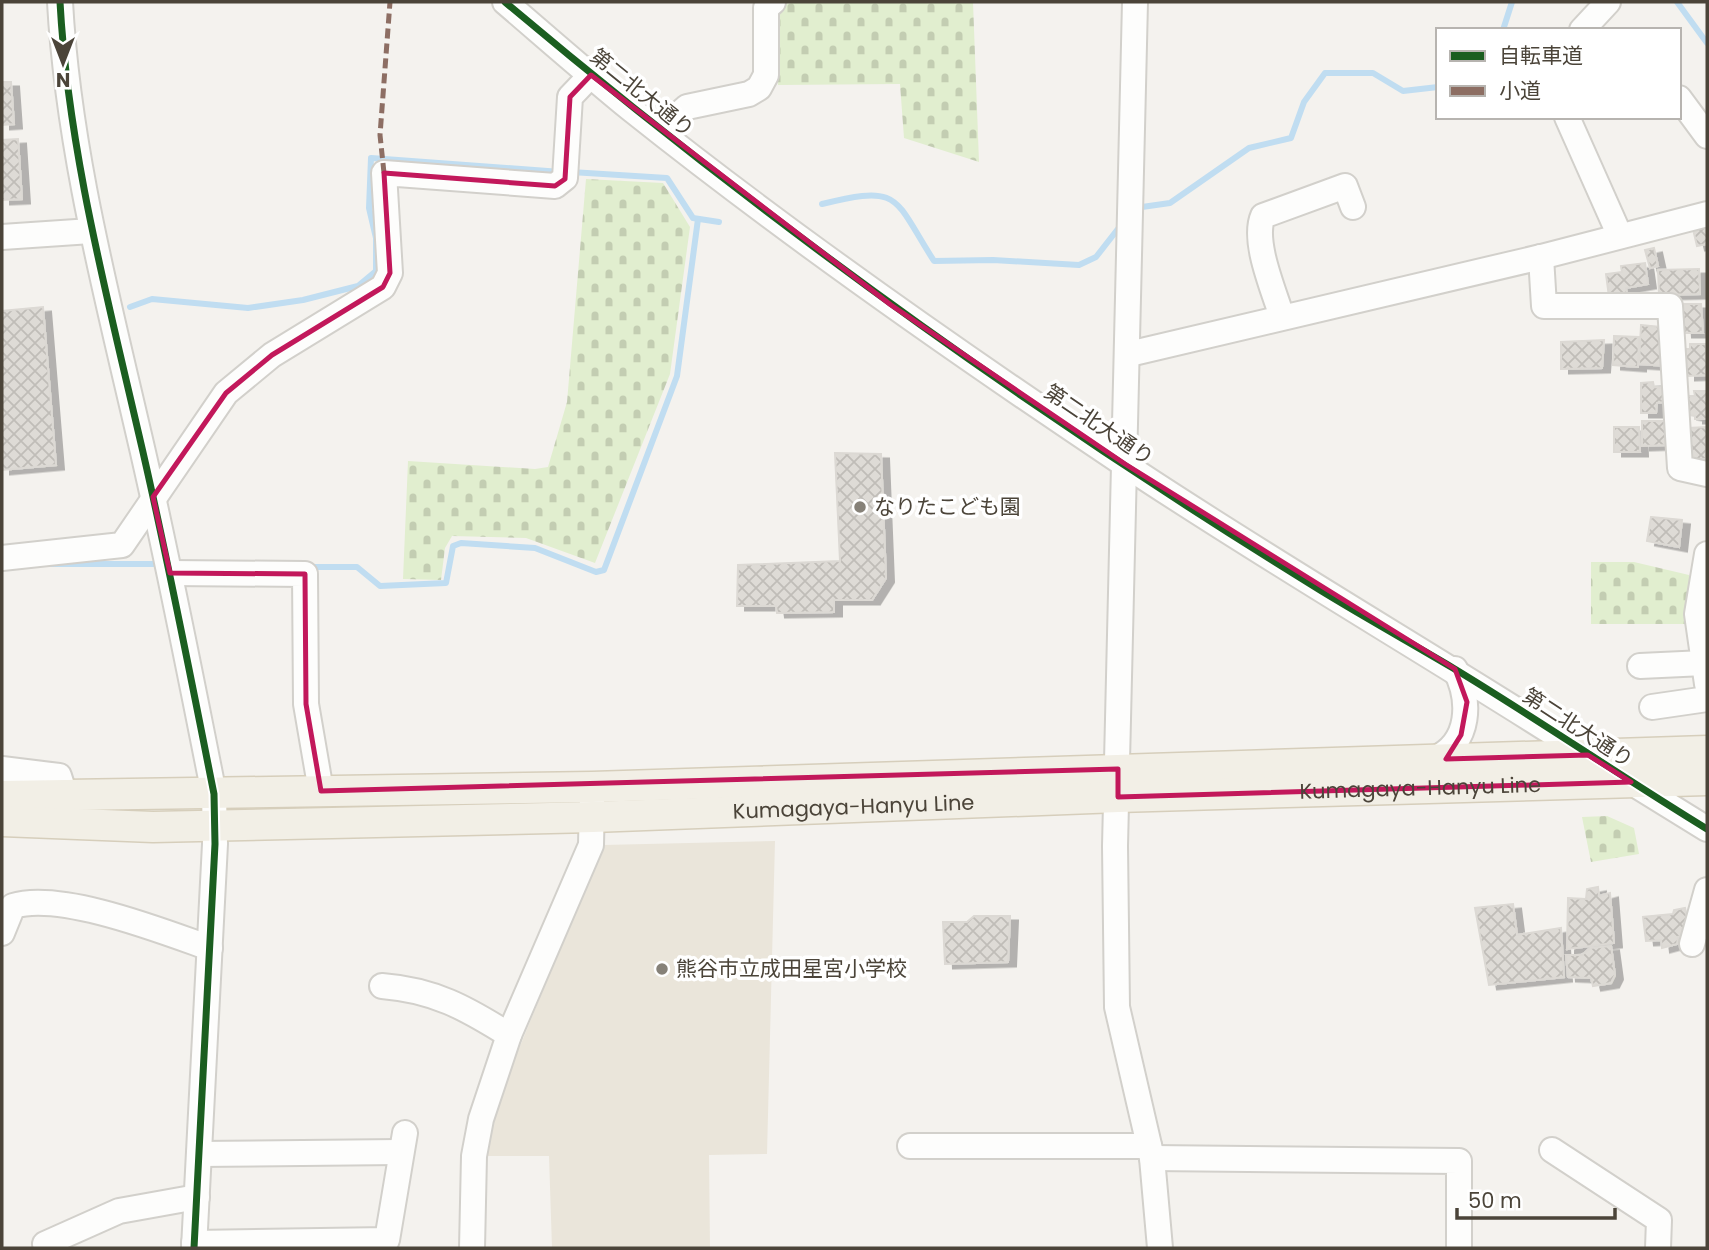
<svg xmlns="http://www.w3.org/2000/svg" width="1709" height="1250" font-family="Poppins,'Noto Sans JP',sans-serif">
	<defs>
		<pattern id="cemetery-stones" width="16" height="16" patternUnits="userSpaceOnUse" patternTransform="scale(1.75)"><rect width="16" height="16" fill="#e1eecf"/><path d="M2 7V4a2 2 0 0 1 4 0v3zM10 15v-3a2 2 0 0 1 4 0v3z" fill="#c3cdb2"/></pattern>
		<pattern id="building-cross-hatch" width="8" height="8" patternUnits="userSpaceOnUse" patternTransform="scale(1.75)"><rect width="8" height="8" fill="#dedbd6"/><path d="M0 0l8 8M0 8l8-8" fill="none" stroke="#c0bdb8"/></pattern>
		<filter id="shadow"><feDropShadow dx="8" dy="4.5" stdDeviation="0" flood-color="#0004"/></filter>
	</defs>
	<rect width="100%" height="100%" fill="#f4f2ee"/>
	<path fill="#eae5da" d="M775 841 767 1154 709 1155 710 1248H552L549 1156H483L501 1092 603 845Z"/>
	<g fill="url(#cemetery-stones)">
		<path d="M800 2H973L979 162 904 138 900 84 778 85 774 17 784 4Z"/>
		<path d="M586 179 663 183 690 227 670 374 595 563 526 538 452 536 445 548 441 580 403 579 408 461 535 469 548 467 567 402Z"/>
		<path d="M1591 562H1634L1689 575 1691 624H1591Z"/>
		<path d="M1607 816 1634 828 1639 854 1591 862 1582 817Z"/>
	</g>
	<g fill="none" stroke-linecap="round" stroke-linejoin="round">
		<g stroke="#c0ddf1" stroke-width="6">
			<path d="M1677 2 1707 43"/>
			<path d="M1503 30 1512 2"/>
			<path d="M571 172 667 178 693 218 719 222"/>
			<path d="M822 204C902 184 893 197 934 261L993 260 1079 265 1096 257 1121 225"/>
			<path d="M1142 207 1170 203 1249 148 1291 138 1304 102 1325 73H1373L1403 91 1438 87"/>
			<path d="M130 307 152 299 248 308 303 300 358 286 376 271V238L369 208 371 158 561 172"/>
			<path d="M51 564H158"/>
			<path d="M308 567H357L380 586 446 583 453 546 461 543 535 548 596 572 604 570 677 376 698 219"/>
		</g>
	</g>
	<g fill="url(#building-cross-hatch)" stroke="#dcd9d4" stroke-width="2" filter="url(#shadow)">
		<path d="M2 82H11L14 124 2 125Z"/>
		<path d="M18 139 22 199 2 200V140Z"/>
		<path d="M1707 223V244L1697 246 1693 229Z"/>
		<path d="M1654 248 1658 266 1650 268 1645 250Z"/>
		<path d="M1645 263 1648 284 1626 288 1627 295 1609 297 1606 274 1622 272 1621 266Z"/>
		<path d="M1699 269 1700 294 1659 295 1658 270Z"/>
		<path d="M1682 304H1701L1703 333H1684Z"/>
		<path d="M43 307 56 465 2 470V311Z"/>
		<path d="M1641 325 1660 327 1666 366 1639 364Z"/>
		<path d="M1614 336 1639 337 1638 367 1613 365Z"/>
		<path d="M1604 340 1602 368 1561 369V342Z"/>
		<path d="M1690 344H1706L1707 375 1687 376V370L1682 369 1683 349H1690Z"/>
		<path d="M1653 382 1654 387 1664 388 1665 402 1657 403 1656 413H1641V383Z"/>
		<path d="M1694 391H1707V419H1695V416L1689 415 1687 396H1695Z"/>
		<path d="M1642 421H1671L1672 435 1666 437V445L1642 446Z"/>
		<path d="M1614 427H1639L1640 452H1614Z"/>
		<path d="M1707 427 1706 459H1690L1688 428Z"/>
		<path d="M835 453 881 454 886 578 872 600H834V612L777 613 776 606H737L738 565 840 561Z"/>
		<path d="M1651 517 1682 520 1679 547 1647 541Z"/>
		<path d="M1598 887 1599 896 1610 893 1614 943 1567 949 1568 898 1586 899 1587 889Z"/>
		<path d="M1513 904 1517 935 1561 928 1564 977 1489 985 1475 908Z"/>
		<path d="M1685 908 1691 935 1678 937 1677 944 1662 948 1661 940 1646 941 1643 917 1673 914 1674 910Z"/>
		<path d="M974 916H1010L1008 962 945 964 943 922H967Z"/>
		<path d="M1611 946 1615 975 1611 983 1593 986 1591 978 1568 977 1566 955H1582L1590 948Z"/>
	</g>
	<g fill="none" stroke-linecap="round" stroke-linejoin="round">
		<g stroke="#d2d0cb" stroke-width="28">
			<g id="minor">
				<path d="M60 2C68 148 106 292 139 435 167 554 190 674 214 794L215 844 194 1248"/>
				<path d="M505 2C547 38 589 75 632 110 790 236 956 352 1124 464 1277 566 1437 658 1592 758"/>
				<path d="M1135 2 1115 846 1117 1007 1152 1158 1160 1248"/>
				<path d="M1582 30 1608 2"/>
				<path d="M1679 98 1707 136"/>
				<path d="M1567 117 1620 236"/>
				<path d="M660 131 687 107 749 94 759 88 766 75V8L773 2"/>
				<path d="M2 237 91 231"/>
				<path d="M1541 257 1544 306H1670L1680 468 1707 474"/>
				<path d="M1282 317C1274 291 1252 241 1263 216L1345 186 1353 207"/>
				<path d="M1129 354 1541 257 1707 214"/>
				<path d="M1707 554 1697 614 1707 684"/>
				<path d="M2 558 122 545 226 393 272 355 383 287 390 273 384 173 555 186 565 178 570 97 591 75"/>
				<path d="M170 573 305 574 306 704 321 791"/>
				<path d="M1640 666 1704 663"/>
				<path d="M1652 707 1707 699"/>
				<path d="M1434 759C1471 743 1471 700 1455 669"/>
				<path d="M2 769 59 776 65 795"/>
				<path d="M1626 779 1707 829"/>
				<path d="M2 933 13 906C60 891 162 931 210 948"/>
				<path d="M1692 944 1707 890"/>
				<path d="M382 986C434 990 466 1008 509 1035"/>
				<path d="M910 1146H1149"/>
				<path d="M1552 1150 1659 1220 1658 1248"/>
				<path d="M199 1154 399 1152"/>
				<path d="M1152 1158 1459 1161V1248"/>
				<path d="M194 1243 387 1240 405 1133"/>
				<path d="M45 1244 119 1211 197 1197"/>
				<path d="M472 1248 474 1156 481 1119 509 1035 591 845 592 799"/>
			</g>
		</g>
		<g stroke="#d6cebb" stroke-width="33">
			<g id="major">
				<path d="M2 796 592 787 1707 751"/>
				<path id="s1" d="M2 821 153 827 593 817 1118 797 1707 780"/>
			</g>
		</g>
		<use href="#minor" stroke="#fdfdfc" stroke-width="24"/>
		<use href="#major" stroke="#f2efe6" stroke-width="30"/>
		<path stroke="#8d6e63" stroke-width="5" stroke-dasharray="10 5" stroke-linecap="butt" d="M384 173 380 135 390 2"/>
		<g stroke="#fff" stroke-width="11">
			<g id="cycleway">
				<path d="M60 2C68 148 106 292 139 435 167 554 190 674 214 794L215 844 194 1248"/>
				<path d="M505 2C761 218 1034 414 1320 590 1364 617 1409 642 1453 668 1539 720 1622 777 1707 829"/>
			</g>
		</g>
		<use href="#cycleway" stroke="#1b5e20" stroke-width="7"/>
	</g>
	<path fill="none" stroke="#c2185b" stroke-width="5" stroke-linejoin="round" d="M591 75 891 305 1125 464 1455 669 1467 702 1461 735 1446 759 1588 755 1631 782 1118 797V769L321 791 306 704 305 574 170 573 153 497 226 393 272 355 383 287 390 273 384 173 555 186 565 179 570 97Z"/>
	<g fill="#868178" stroke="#fff" stroke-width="2.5">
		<circle cx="860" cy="507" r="7"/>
		<circle cx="662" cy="969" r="7"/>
	</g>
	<g text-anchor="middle" stroke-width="7" stroke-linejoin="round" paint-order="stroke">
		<g font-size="21" fill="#4b4439" stroke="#fff">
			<text transform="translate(642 93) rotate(39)" y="7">第二北大通り</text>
			<text transform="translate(1099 425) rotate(34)" y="7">第二北大通り</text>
			<text transform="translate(1578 728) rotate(33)" y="7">第二北大通り</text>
			<text dy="7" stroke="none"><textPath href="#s1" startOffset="1419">Kumagaya-Hanyu Line</textPath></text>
			<text dy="7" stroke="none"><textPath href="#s1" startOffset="852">Kumagaya-Hanyu Line</textPath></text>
		</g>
		<g font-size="21" fill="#4b4439" stroke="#fff" text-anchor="start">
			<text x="874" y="514">なりたこども園</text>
			<text x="676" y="976">熊谷市立成田星宮小学校</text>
		</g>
	</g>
	<rect width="1709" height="1250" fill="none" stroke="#4b4439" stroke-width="7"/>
	<rect x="1436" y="28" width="245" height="91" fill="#ffffff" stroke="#b7b4b0" stroke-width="2"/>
	<rect x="1450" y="51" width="35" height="10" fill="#1b5e20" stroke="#b7b4b0" stroke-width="2"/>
	<text x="1499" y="63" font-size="21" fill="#4b4439">自転車道</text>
	<rect x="1450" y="86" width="35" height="10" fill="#8d6e63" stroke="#b7b4b0" stroke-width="2"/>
	<text x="1499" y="98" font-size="21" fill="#4b4439">小道</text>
	<g transform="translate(63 63) rotate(180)" stroke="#ffffff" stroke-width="5" paint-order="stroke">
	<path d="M0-5L12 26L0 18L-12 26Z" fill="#4b4439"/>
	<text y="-10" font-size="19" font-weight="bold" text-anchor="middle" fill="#4b4439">N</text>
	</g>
	<path d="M1457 1208v10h158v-10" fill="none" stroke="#4b4439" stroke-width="3.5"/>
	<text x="1468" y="1208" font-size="21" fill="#4b4439" stroke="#ffffff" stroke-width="5" paint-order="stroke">50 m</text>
</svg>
